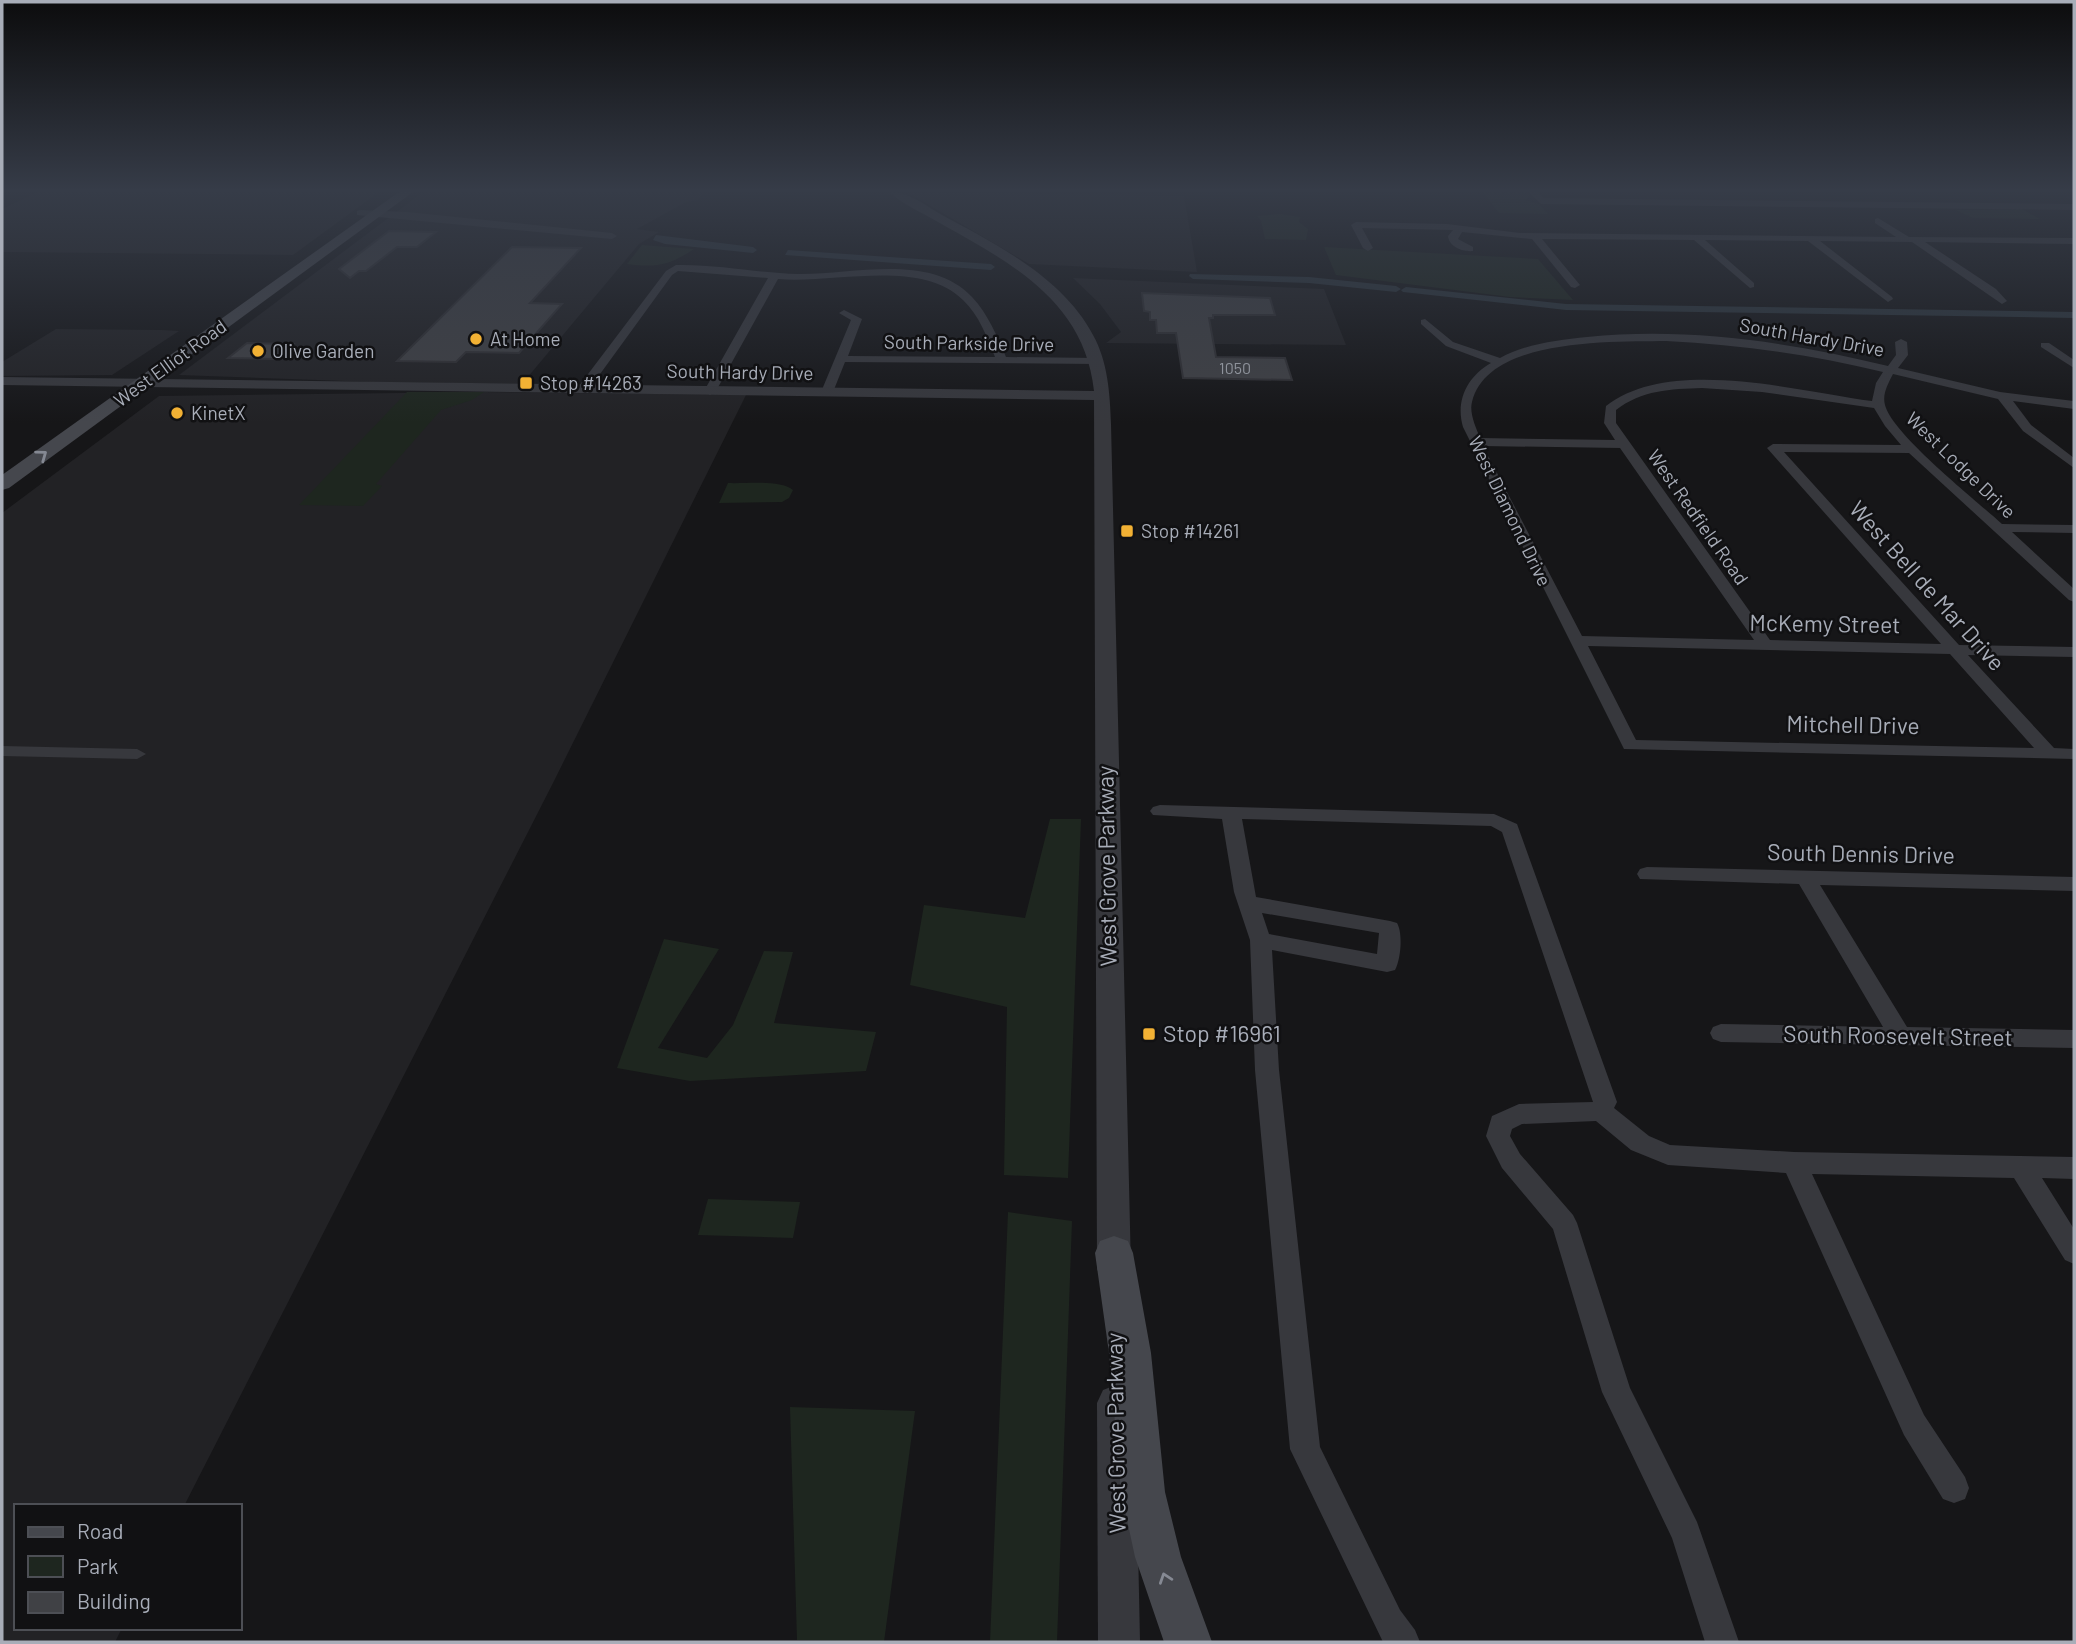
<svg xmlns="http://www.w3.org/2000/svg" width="2076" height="1644" font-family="Barlow,sans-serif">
	<rect width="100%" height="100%" fill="#161618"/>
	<g fill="#222225">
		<path d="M38 192H379L293 255 2 252V209Z"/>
		<path d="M423 192H704L698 200 686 202 637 229 659 232 639 244 522 384 372 382 179 375Z"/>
		<path d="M907 192 1184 196 1197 272 1029 264Z"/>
		<path d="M1073 278 1324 289 1346 345 1106 343 1121 332 1100 304Z"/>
		<path d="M56 329 162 330 179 331 112 375 2 376V362Z"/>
		<path d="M484 392 746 395 553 783 184 1506H16V1628H122L115 1642H2V513L159 396Z"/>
	</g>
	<g fill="#1e261f">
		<path d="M1483 192H1526L1530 197 1525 200 1539 204 1548 214 1499 213Z"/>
		<path d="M2022 209 2040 219 1973 218 1956 210Z"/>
		<path d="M1280 214 1300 217 1299 222 1308 229 1306 240 1265 239 1261 221 1257 216Z"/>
		<path d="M642 245 694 249C670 265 657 268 627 264Z"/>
		<path d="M1324 247 1538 259 1573 300 1510 297 1336 275Z"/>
		<path d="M407 392H484L472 400 441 410 376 484 382 486 363 506 299 505Z"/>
		<path d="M728 483C746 484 779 479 793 490L789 498 782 502 719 503Z"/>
		<path d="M1050 819H1081L1068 1178 1004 1175 1007 1007 910 985 924 905 1025 918Z"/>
		<path d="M664 939 719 949 658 1048 707 1058 733 1025 764 951 793 952 774 1023 876 1032 866 1071 690 1081 617 1068Z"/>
		<path d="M708 1199 800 1202 793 1238 698 1235Z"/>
		<path d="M1008 1212 1072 1221 1057 1642H990Z"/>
		<path d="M790 1407 915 1411 884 1642 797 1640Z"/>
	</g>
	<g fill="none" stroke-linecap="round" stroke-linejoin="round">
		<g fill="#2c353c" fill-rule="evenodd">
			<path d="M656 235 753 247 757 250 753 253 665 244 653 240Z"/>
			<path d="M788 250 991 264 995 267 991 270 785 255Z"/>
			<path d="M1190 274 1309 277 1396 286 1401 289 1396 292 1309 283 1193 279 1189 276Z"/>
			<path d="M1406 287 1566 304 2074 312V318L1566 310 1403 292 1401 290Z"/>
		</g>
	</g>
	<g fill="#404145" stroke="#303034" stroke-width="2">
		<path d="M389 231 436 232 417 247H397L366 271H359L350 278 339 269Z"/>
		<path d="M512 247 581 248 530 303 562 304 519 353 466 352 456 362 397 361Z"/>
		<path d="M1142 293 1270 298 1275 315H1213V318H1209L1216 357 1285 358 1292 380 1183 378 1176 333H1157L1156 320H1150V312L1144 311Z"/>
		<path d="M247 343 293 344 274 359 228 358Z"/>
	</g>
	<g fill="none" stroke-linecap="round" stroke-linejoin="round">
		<g fill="#37383d" fill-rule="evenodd">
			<path d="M1529 192H1538L1543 198 2074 204V210L1541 204Z"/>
			<path d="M360 210 407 212 612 233 617 236 612 239 357 215V211Z"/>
			<path d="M1878 218 1909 237 2074 238V244L1925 242 1996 289 2007 301 2002 304 1912 242 1820 241 1892 297 1893 299 1888 302 1808 241 1705 240 1754 283V287L1750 288 1694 240 1542 239 1580 285 1575 288 1571 287 1532 239 1462 232 1458 239 1473 247V251C1463 252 1449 247 1448 236L1453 230 1362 228 1373 248 1368 251 1363 248 1351 225 1356 222 1447 224 1520 233 1896 237 1875 223V219Z"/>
			<path d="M676 265C717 264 757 273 798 274 852 275 930 252 972 297 988 314 997 336 1006 357L1097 358 1103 361 1097 364 845 362 833 392 823 395 821 392 851 320 839 313 844 310 862 319 848 356 995 357C987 337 979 315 963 300 920 258 834 284 778 279L716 391 710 395 704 391 768 278 678 271 672 275 587 392H579V386L666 271Z"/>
			<path d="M1425 319 1453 342 1500 358C1525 344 1558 340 1587 337 1688 327 1790 342 1888 366L1896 355 1895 342 1901 339 1907 342 1908 355 1898 368 2000 392 2074 401V409L2013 401 2031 425 2074 458V468L2023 431 1998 399 1893 374C1888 384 1882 394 1885 405 1892 434 1977 501 2002 524L2074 525V533L2012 532 2074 589V602L2069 600 1909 453 1784 452 1959 645 2074 647V657L1968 655 2054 748 2074 749V759L1624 749 1463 427C1455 400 1468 376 1491 363L1446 346 1421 324V320ZM1666 341C1740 345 1811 354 1883 372L1876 383 1872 401C1797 391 1670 356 1606 406L1604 423 1615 440 1480 438C1476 428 1469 413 1472 402 1488 337 1614 342 1666 341ZM1702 388 1762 392 1874 408 1885 426 1901 445 1773 444 1767 448 1941 644 1770 640 1616 423V410C1642 390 1670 389 1702 388ZM1483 446 1620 448 1754 640 1582 636ZM1588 646 1950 654 2034 748 1636 740Z"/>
			<path d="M2041 343H2049L2074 360V368L2041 347Z"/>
			<path d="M2 746 137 749 146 754 137 759 2 756Z"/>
			<path d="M1160 805 1494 814 1517 824 1617 1102 1614 1108 1649 1136 1670 1145 1794 1152 2074 1157V1179L2042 1178 2074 1229V1264L2065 1260 2014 1178 1812 1174 1924 1415 1965 1477 1969 1488 1965 1499 1954 1503 1943 1499 1904 1435 1786 1173 1668 1165 1631 1150 1596 1121 1522 1124 1512 1129 1510 1136 1520 1154 1573 1215 1577 1223 1630 1388 1697 1522 1739 1642H1705L1672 1538 1602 1392 1553 1229 1502 1168 1486 1136 1492 1116 1519 1104 1593 1102 1502 832 1491 826 1242 819 1256 897 1390 921 1397 923C1403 933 1401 959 1395 970L1387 972 1272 950 1279 1070 1320 1447 1400 1610 1415 1630 1420 1642H1383L1290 1449 1255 1070 1250 940 1234 892 1222 819 1153 815 1150 811 1153 807ZM1262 913 1379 933 1377 954 1269 934Z"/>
			<path d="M1647 867 2074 877V891L1820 885 1907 1027 2074 1030V1048L1721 1042 1713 1039 1710 1033 1713 1027 1721 1024 1883 1027 1799 884 1640 879 1637 874 1640 869Z"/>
		</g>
		<g fill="#37383d" fill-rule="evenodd">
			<path d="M889 192C909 192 925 205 942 215 996 244 1063 278 1093 335 1108 362 1110 394 1111 424L1131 1269 1126 1280 1114 1284 1102 1280 1097 1269 1094 400 2 385V377L1094 391C1085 304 1015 265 945 226 927 215 905 206 889 192Z"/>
			<path d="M1116 1385 1129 1390 1135 1403 1140 1642H1098L1097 1403 1103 1390Z"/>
		</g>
		<g fill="#45474d" fill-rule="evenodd">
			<path d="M399 192H413L9 488 2 490V475Z"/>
			<path d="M1114 1236 1128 1241 1133 1253 1151 1353 1165 1492 1181 1557 1212 1642H1164L1135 1557 1121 1492 1109 1353 1095 1253 1100 1241Z"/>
		</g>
	</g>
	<defs><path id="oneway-chevron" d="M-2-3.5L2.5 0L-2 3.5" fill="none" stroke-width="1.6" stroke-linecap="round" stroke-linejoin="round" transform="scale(1.75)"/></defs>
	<g stroke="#858993">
		<use href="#oneway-chevron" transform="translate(42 455) rotate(-36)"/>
		<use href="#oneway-chevron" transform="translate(1165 1578) rotate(-109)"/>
	</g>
	<linearGradient id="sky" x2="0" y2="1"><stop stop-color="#0c0c0d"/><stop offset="0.45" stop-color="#363c48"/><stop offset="1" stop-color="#363c48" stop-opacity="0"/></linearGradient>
	<rect width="2076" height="423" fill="url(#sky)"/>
	<g fill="#f2b134" stroke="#111113" stroke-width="2.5">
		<circle cx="476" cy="339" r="7"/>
		<circle cx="258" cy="351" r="7"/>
		<rect x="519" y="376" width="14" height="14" rx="3.5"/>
		<circle cx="177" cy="413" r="7"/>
		<rect x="1120" y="524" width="14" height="14" rx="3.5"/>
		<rect x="1142" y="1027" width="14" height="14" rx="3.5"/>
	</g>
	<g text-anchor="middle" stroke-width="5" stroke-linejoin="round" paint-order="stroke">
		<g font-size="16" fill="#8e929b">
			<text x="1235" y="374">1050</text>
		</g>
		<g font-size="19" fill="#a8adb8" stroke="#111113">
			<text transform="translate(1812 337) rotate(10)" y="7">South Hardy Drive</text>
			<text transform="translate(969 343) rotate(1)" y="7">South Parkside Drive</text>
			<text transform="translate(170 363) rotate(-36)" y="7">West Elliot Road</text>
			<text transform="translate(740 372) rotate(1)" y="7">South Hardy Drive</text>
			<text transform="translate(1961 465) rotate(44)" y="7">West Lodge Drive</text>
			<text transform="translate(1510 511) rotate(64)" y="7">West Diamond Drive</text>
			<text transform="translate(1698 517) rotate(55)" y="7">West Redfield Road</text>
		</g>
		<g font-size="19" fill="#a8adb8" stroke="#111113" text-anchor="start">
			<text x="490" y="346">At Home</text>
			<text x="272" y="358">Olive Garden</text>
			<text x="540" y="390">Stop #14263</text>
			<text x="191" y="420">KinetX</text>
			<text x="1141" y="538">Stop #14261</text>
		</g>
		<g font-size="23" fill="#a8adb8" stroke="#111113">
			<text transform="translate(1927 586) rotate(48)" y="8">West Bell de Mar Drive</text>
			<text transform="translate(1825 624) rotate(1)" y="8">McKemy Street</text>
			<text transform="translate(1853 725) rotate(1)" y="8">Mitchell Drive</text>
			<text transform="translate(1861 854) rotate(1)" y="8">South Dennis Drive</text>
			<text transform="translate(1107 866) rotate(-91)" y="8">West Grove Parkway</text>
			<text transform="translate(1898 1036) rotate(1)" y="8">South Roosevelt Street</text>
			<text transform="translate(1116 1433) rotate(-91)" y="8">West Grove Parkway</text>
		</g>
		<g font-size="23" fill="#a8adb8" stroke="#111113" text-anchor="start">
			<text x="1163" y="1042">Stop #16961</text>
		</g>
	</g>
	<rect width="2076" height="1644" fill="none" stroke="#a8adb8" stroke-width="7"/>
	<rect x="14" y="1504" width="228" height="126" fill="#111113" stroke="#4d4f55" stroke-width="2"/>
	<rect x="28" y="1527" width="35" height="10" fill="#45474d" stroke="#4d4f55" stroke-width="2"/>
	<text x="77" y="1539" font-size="21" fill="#a8adb8">Road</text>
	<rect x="28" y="1556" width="35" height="21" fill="#1e261f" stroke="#4d4f55" stroke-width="2"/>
	<text x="77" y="1574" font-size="21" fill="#a8adb8">Park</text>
	<rect x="28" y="1592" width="35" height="21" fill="#404145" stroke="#4d4f55" stroke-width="2"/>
	<text x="77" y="1609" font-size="21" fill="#a8adb8">Building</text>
</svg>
